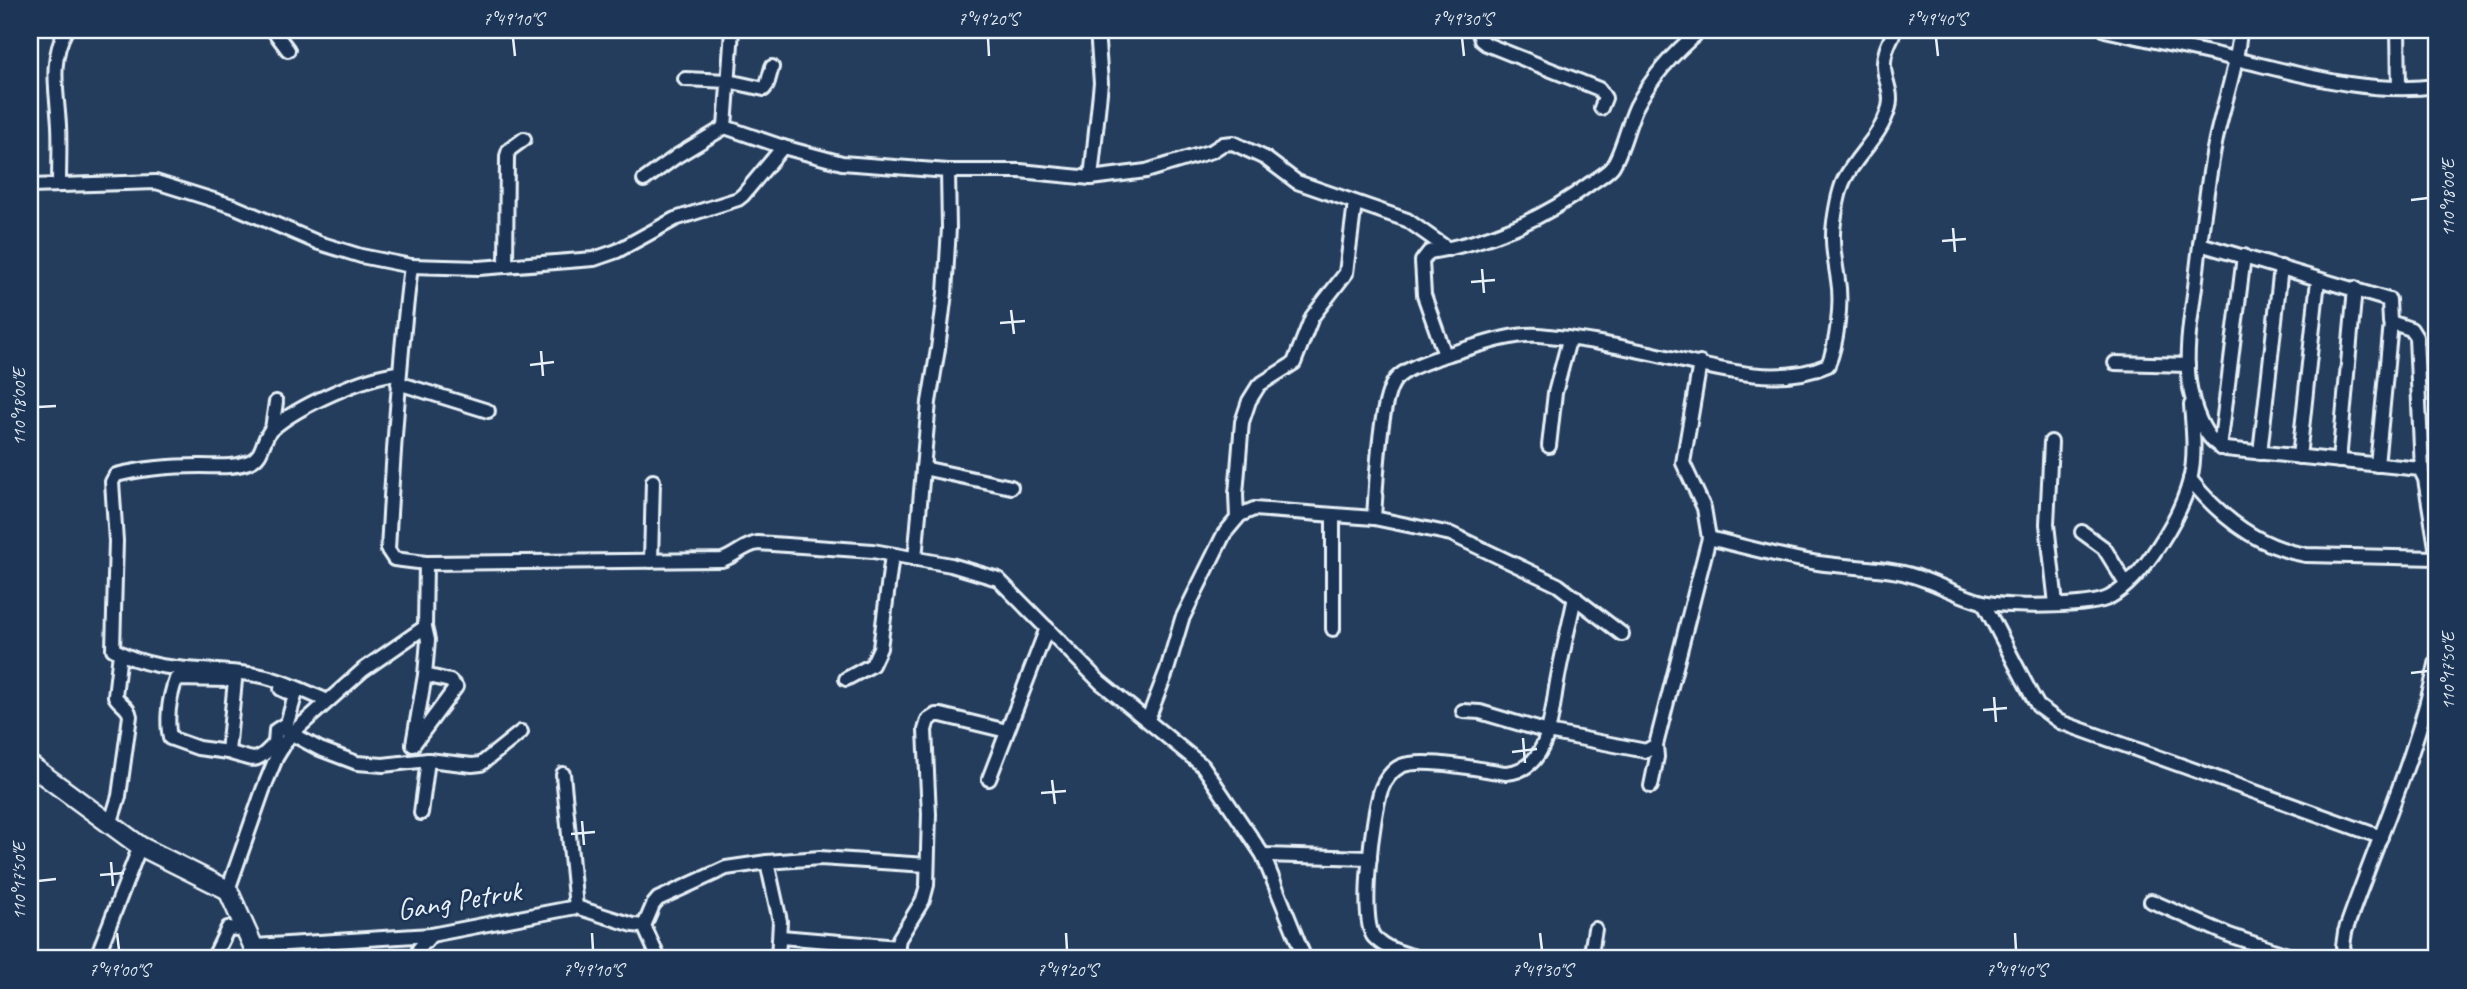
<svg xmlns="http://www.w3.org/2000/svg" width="2467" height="989" font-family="Caveat,sans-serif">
	<rect width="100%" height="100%" fill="#253d5d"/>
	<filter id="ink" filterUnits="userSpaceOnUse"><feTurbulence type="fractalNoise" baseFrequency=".0143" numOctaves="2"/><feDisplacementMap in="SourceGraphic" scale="14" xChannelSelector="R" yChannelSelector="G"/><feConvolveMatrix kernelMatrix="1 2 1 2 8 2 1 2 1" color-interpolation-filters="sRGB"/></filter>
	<g filter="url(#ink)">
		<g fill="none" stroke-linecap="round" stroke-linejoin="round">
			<g stroke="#e8f1f8" stroke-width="18">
				<g id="street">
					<path d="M273 30 288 50"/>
					<path d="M732 30 725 127 783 147 842 163 948 171 949 228 945 293 938 349 929 402 915 559"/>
					<path d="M1478 30 1481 40 1486 44 1599 89 1605 98 1601 108"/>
					<path d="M2105 30C2149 40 2193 49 2236 59 2303 75 2368 95 2437 86"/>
					<path d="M2240 30C2237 68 2224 102 2216 139 2206 187 2201 237 2195 287 2191 317 2185 351 2189 382 2192 403 2203 442 2226 449L2420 469 2425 479 2437 553"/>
					<path d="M2398 30 2399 88"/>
					<path d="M685 79 728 81 764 89 767 85 772 67"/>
					<path d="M948 171H1020L1091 178 1101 83 1097 30"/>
					<path d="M1091 178 1146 171 1212 151 1223 144 1233 143 1265 158 1297 182 1407 220 1448 249"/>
					<path d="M644 180 677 156 725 127"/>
					<path d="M59 185C59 165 60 145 59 125 57 91 49 61 66 30"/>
					<path d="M30 186 156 182 233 206 319 243 361 256 411 266C399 361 393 455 388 550L394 559 426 563 722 560C735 556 744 545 758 543L873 551 951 565 998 579 1100 682 1203 766 1263 855 1305 959"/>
					<path d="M2200 244 2389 300 2390 322 2411 329 2416 337 2422 470"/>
					<path d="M411 266 479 268 594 259 617 251 675 219 738 199 743 195 783 147"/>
					<path d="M506 266 507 156 509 150 524 139"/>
					<path d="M1445 355C1475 347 1508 333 1539 335 1574 338 1610 344 1645 352 1702 364 1772 390 1828 365 1837 344 1842 303 1838 280 1835 260 1831 243 1834 222 1836 208 1838 193 1844 180 1857 154 1881 137 1889 107 1893 92 1884 80 1884 66 1883 53 1890 41 1895 30"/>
					<path d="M2115 363 2188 365"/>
					<path d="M398 383 488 411"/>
					<path d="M272 429 276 402"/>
					<path d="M2051 442 2047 524 2056 604"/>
					<path d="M1549 446 1555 393 1569 340"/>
					<path d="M2220 448 2244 256"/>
					<path d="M2260 453 2281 267"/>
					<path d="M2299 457 2318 280"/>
					<path d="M2339 461 2355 288"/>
					<path d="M2377 465 2391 323"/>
					<path d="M923 468 1011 487"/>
					<path d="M2190 479C2220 517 2257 547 2306 555L2437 558"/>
					<path d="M1237 518 1236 494 1242 422 1249 401 1259 385 1294 363 1312 317 1346 273 1355 203"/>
					<path d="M1374 518C1376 489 1379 397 1396 379 1407 367 1430 361 1445 355L1424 295 1422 261 1429 252C1487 243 1544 219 1591 183 1597 179 1607 173 1612 167 1622 153 1628 124 1636 107 1652 76 1674 52 1701 30"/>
					<path d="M2082 532 2104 548 2126 584"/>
					<path d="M1709 538C1745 547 1782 557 1818 563 1845 567 1872 567 1898 572 1928 577 1954 595 1983 602 2006 607 2091 608 2110 597 2143 579 2181 516 2190 480 2196 456 2193 429 2191 405"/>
					<path d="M651 561 653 481"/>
					<path d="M1983 602 2031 694 2038 706 2060 722 2381 837"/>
					<path d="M1333 629V516"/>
					<path d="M846 679 872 665 880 648 892 555"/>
					<path d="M235 680 228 752C255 760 255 765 275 743L282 748"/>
					<path d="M328 701C306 692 285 681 262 676 213 666 158 676 113 649L116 541 112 482 116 475C144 468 171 466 201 466 217 466 233 468 249 462 265 456 261 439 272 429 298 406 365 376 399 373"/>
					<path d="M1463 711 1480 712 1548 732 1646 751 1656 745 1709 538 1704 508 1683 463 1700 363"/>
					<path d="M1148 719 1167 670 1182 619 1224 534 1240 515 1254 509 1374 518 1451 534 1558 585 1622 634"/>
					<path d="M286 731 320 749 357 763 383 765 428 760 472 765 481 764 521 732"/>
					<path d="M275 743 276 730 287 723 295 696 281 689"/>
					<path d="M413 744 425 675"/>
					<path d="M413 745 456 687 450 681 425 675 428 640 425 627"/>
					<path d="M228 752 198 748 170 738C166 718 169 699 176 679L230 680"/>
					<path d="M563 774 576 907"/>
					<path d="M989 779 1047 628"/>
					<path d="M1651 786 1657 757 1656 745"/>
					<path d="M421 813 428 760"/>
					<path d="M110 825 119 796 130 716C129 707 119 704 115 696L120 653"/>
					<path d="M1263 855 1370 858"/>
					<path d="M767 862 780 921 778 959"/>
					<path d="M228 890 263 790 276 758 290 735 363 670 425 627 426 563"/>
					<path d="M2151 901 2229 935 2299 959"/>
					<path d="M644 926 659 959"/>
					<path d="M781 937 898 947"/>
					<path d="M255 946 431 935 576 907 633 925 644 926 653 905 658 899 726 868 767 862 820 858 927 865"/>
					<path d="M96 959 140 846"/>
					<path d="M213 959 228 928 248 930"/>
					<path d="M415 959 419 949 431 935"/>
					<path d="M895 959 899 939 923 900 927 885 929 814 925 730 928 720 936 715H941L1007 731"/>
					<path d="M1422 959C1406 954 1386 950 1374 937 1359 920 1373 813 1381 790 1384 781 1392 770 1401 766 1423 757 1481 770 1506 773 1550 770 1551 714 1557 682 1562 654 1569 626 1575 597"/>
					<path d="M1590 959 1595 929"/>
					<path d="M2346 959 2343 946 2345 932C2376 842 2418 754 2437 660"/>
				</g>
			</g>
			<g stroke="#e8f1f8" stroke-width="23">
				<path id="secondary" d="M30 765 140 846 228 890 259 959"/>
			</g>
			<use href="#street" stroke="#1d3557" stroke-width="12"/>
			<use href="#secondary" stroke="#1d3557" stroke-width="18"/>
		</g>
	</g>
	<path fill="none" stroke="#e8f1f8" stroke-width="2.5" d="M513 38 515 56M988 38 989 56M1462 38 1464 56M1936 38 1938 56M2411 200 2428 198M1953 228 1955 252M1942 241 1966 239M1482 269 1484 293M1471 282 1495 280M1011 310 1014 334M1000 323 1025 321M541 351 543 376M530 365 554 362M38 407 56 406M2411 673 2428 671M1994 697 1996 722M1983 710 2007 708M1523 738 1525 763M1512 752 1537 749M1052 780 1055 804M1041 793 1066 791M582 821 584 845M571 834 595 832M111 862 113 886M100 875 124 873M38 881 56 879M117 933 119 950M592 933 593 950M1066 933 1067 950M1540 933 1542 950M2015 933 2016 950"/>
	<g text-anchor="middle" stroke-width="5" stroke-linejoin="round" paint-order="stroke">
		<g font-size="30" fill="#e8f1f8" stroke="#1d3557">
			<text transform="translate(459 900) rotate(-9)" y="10">Gang Petruk</text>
		</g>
	</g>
	<rect width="2467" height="989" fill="none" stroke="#1d3557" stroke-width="77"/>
	<rect x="38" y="38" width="2390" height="912" fill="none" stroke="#e8f1f8" stroke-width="2.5"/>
	<g font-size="18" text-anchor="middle" fill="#e8f1f8">
		<text x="513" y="25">7°49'10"S</text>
		<text x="988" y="25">7°49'20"S</text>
		<text x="1462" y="25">7°49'30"S</text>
		<text x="1936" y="25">7°49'40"S</text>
		<text transform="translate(2448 198) rotate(-90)" y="6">110°18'00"E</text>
		<text transform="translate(19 407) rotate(-90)" y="6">110°18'00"E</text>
		<text transform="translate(2448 671) rotate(-90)" y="6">110°17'50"E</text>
		<text transform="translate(19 881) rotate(-90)" y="6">110°17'50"E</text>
		<text x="119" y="976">7°49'00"S</text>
		<text x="593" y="976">7°49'10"S</text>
		<text x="1067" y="976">7°49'20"S</text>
		<text x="1542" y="976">7°49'30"S</text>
		<text x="2016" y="976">7°49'40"S</text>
	</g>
</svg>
